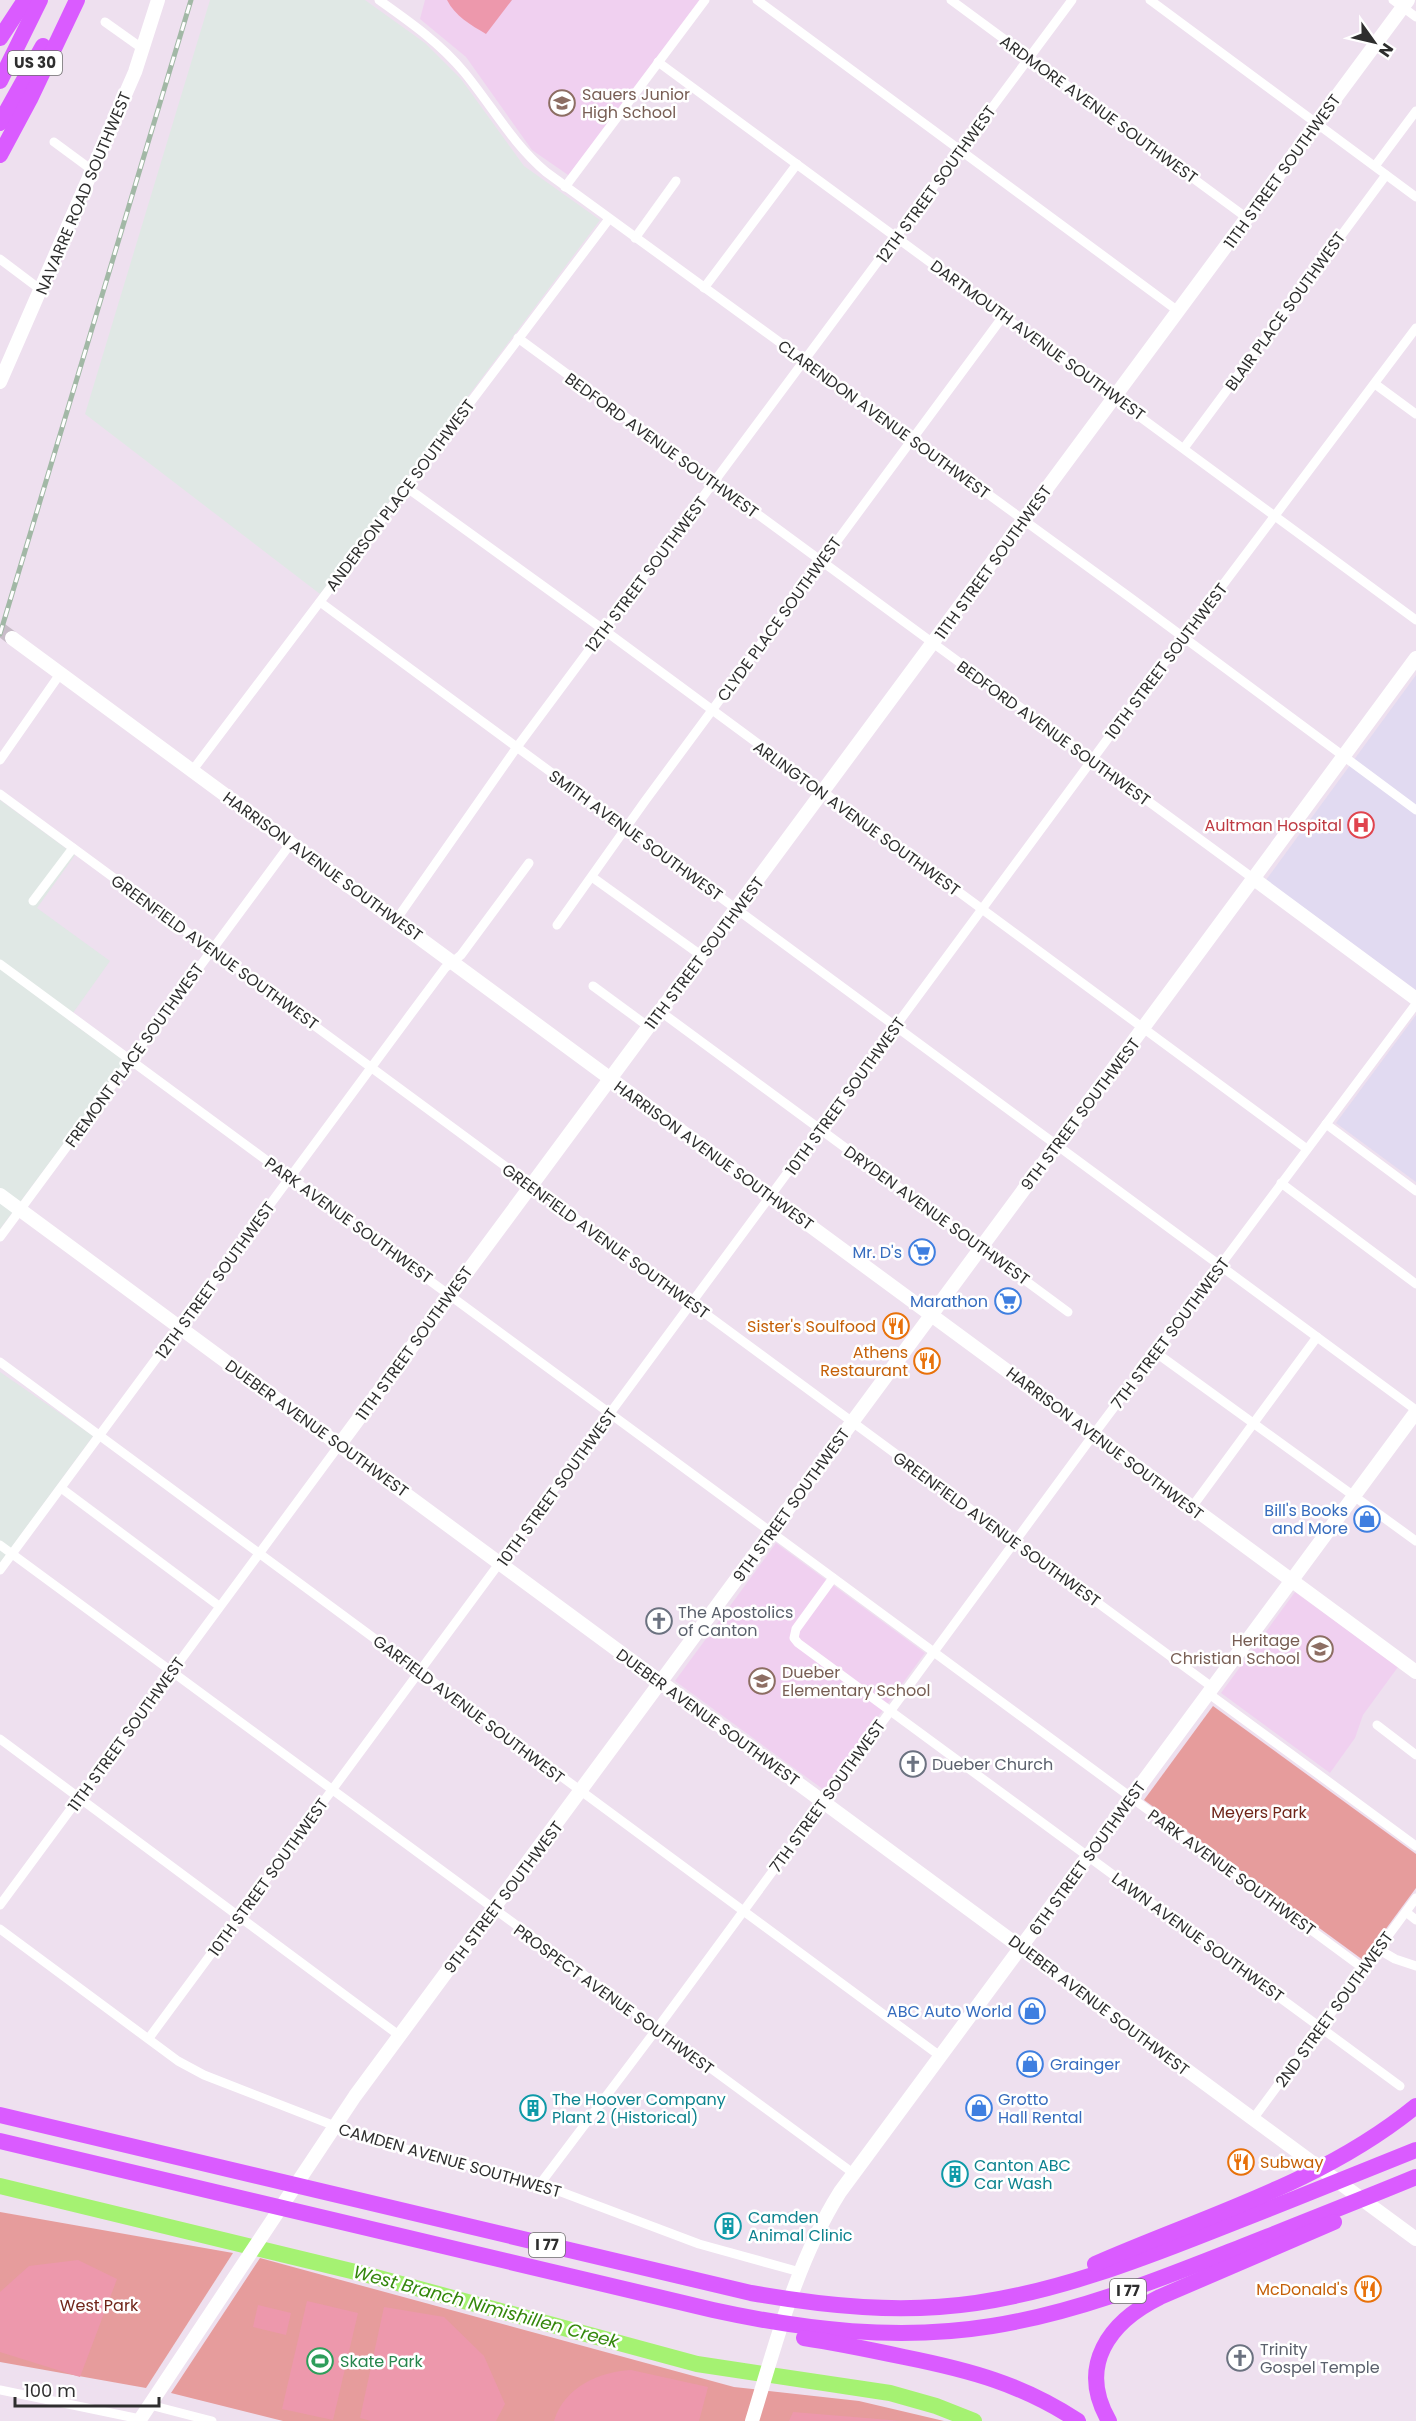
<svg xmlns="http://www.w3.org/2000/svg" width="1416" height="2421" font-family="Poppins,sans-serif">
	<rect width="100%" height="100%" fill="#eee0ef"/>
	<g fill="#e0e8e5">
		<path d="M210 0H365L425 43 461 79 524 166 600 220 320 594 85 414Z"/>
		<path d="M0 800 75 855 37 908 110 961 68 1020 125 1061 0 1229Z"/>
		<path d="M0 1372 93 1436 0 1563Z"/>
	</g>
	<g fill="#f0d0f0">
		<path d="M425 0H703L571 177 532 150 466 57 420 19Z"/>
		<path d="M776 1543 925 1653 824 1790 675 1681Z"/>
		<path d="M1295 1592 1398 1667 1363 1715 1355 1738 1330 1773 1221 1693Z"/>
	</g>
	<g fill="#e1daf1">
		<path d="M1416 675V990L1266 880Z"/>
		<path d="M1416 1015V1182L1336 1123Z"/>
	</g>
	<g fill="#e69c9c">
		<path d="M1213 1706 1416 1854V1888L1363 1960 1144 1800Z"/>
		<path d="M0 2212 233 2253 146 2388 0 2362Z"/>
		<path d="M260 2258 734 2387 859 2401 944 2421H283L171 2393Z"/>
	</g>
	<g fill="#ed98ac">
		<path d="M447 0H512L486 34C471 25 455 16 447 0Z"/>
		<path d="M78 2260 117 2279 80 2377 0 2352V2292L29 2266Z"/>
		<path d="M307 2301 358 2313 333 2420 282 2409Z"/>
		<path d="M258 2305 291 2313 286 2335 253 2327Z"/>
		<path d="M384 2307 444 2317 484 2356 505 2404 496 2421H371L360 2418Z"/>
		<path d="M631 2370 708 2387 699 2421H554C564 2387 599 2372 631 2370Z"/>
		<path d="M793 2412 902 2421H789Z"/>
	</g>
	<g fill="none" stroke-linecap="round" stroke-linejoin="round">
		<path stroke="#a5f272" stroke-width="16" d="M0 2186 368 2275 697 2364 890 2393 936 2406 974 2421"/>
		<path stroke="#c8bcc8" stroke-width="14" stroke-dasharray="14 7" stroke-linecap="butt" d="M0 629 12 638"/>
		<g stroke="#fff" stroke-width="9">
			<path d="M379 0C410 22 440 43 464 72 492 106 512 143 546 172L1132 599 1416 810"/>
			<path d="M757 0 1178 311"/>
			<path d="M951 0 1247 218"/>
			<path d="M1150 0 1416 197"/>
			<path d="M1393 0 1416 17"/>
			<path d="M105 22 143 49"/>
			<path d="M658 62 1416 620"/>
			<path d="M54 142 92 170"/>
			<path d="M1375 166 1416 111"/>
			<path d="M565 187 705 0"/>
			<path d="M635 238 676 181"/>
			<path d="M0 259 41 290"/>
			<path d="M704 288 797 164"/>
			<path d="M518 338 1254 879"/>
			<path d="M1375 384 1416 414"/>
			<path d="M1184 448 1386 175"/>
			<path d="M406 487 604 630 1307 1149"/>
			<path d="M320 602 1416 1410"/>
			<path d="M0 760 60 674"/>
			<path d="M192 771 609 219"/>
			<path d="M0 794 1212 1687"/>
			<path d="M592 877 702 956"/>
			<path d="M33 901 73 848"/>
			<path d="M396 920 517 747 1072 0"/>
			<path d="M557 925 645 801 1004 315"/>
			<path d="M0 964 1364 1969"/>
			<path d="M593 986 649 1027"/>
			<path d="M661 1012 1068 1312"/>
			<path d="M1326 1124 1416 1191"/>
			<path d="M1281 1183 1416 1284"/>
			<path d="M0 1237 291 843"/>
			<path d="M1155 1352 1416 1541"/>
			<path d="M0 1362 940 2056"/>
			<path d="M61 1488 219 1606"/>
			<path d="M1192 1507 1317 1337"/>
			<path d="M0 1545 853 2173"/>
			<path d="M0 1570 410 1015 445 968 461 955 529 863"/>
			<path d="M833 1578 796 1629 794 1638 798 1643 1400 2086"/>
			<path d="M1208 1693 1416 1846"/>
			<path d="M1377 1725 1416 1755"/>
			<path d="M0 1739 400 2036"/>
			<path d="M0 1905 340 1444"/>
			<path d="M1406 1912 1416 1920"/>
			<path d="M0 1929 178 2061 204 2075 371 2140 540 2184 699 2244 800 2272"/>
			<path d="M1378 1949 1395 1959 1416 1966"/>
			<path d="M149 2038 1137 699 1416 328"/>
			<path d="M1253 2119 1416 1898"/>
			<path d="M540 2184 656 2030 1094 1434 1416 1004"/>
			<path d="M0 2390 140 2419"/>
			<path d="M150 2405 212 2421"/>
		</g>
		<g stroke="#fff" stroke-width="14">
			<path d="M0 382 135 72 158 0"/>
			<path d="M12 638 1416 1672"/>
			<path d="M1254 879 1416 999"/>
			<path d="M0 1195 1416 2239"/>
			<path d="M340 1444 1408 0"/>
			<path d="M139 2421 355 2096 1416 658"/>
			<path d="M752 2421C776 2343 796 2262 840 2192L1416 1412"/>
		</g>
		<g stroke="#da5bff" stroke-width="16">
			<path d="M0 38 25 0"/>
			<path d="M0 81 40 0"/>
			<path d="M0 123 43 46"/>
			<path d="M0 155 30 99 77 0"/>
			<path d="M0 2115 751 2293C825 2306 900 2314 976 2303 1057 2291 1134 2262 1210 2232 1279 2205 1347 2178 1416 2150"/>
			<path d="M0 2141 713 2310C804 2330 899 2341 992 2326 1074 2313 1150 2283 1226 2253 1289 2228 1353 2203 1416 2177"/>
			<path d="M1095 2264C1204 2216 1322 2183 1416 2106"/>
			<path d="M804 2338C838 2343 871 2350 904 2357 969 2370 1022 2384 1078 2421"/>
			<path d="M1109 2421C1077 2366 1109 2322 1160 2297L1334 2222"/>
		</g>
		<g stroke="#a2b8a6" stroke-width="5">
			<path id="rail" d="M0 634 191 0"/>
		</g>
		<use href="#rail" stroke="#fff" stroke-width="3" stroke-dasharray="9" stroke-linecap="butt"/>
	</g>
	<defs>
		<g id="school-ring" transform="scale(1.35)"><circle r="9.5" fill="#fff" stroke="#8d6e63" stroke-width="1.5"/><path d="M0-5L7-2L0 1L-7-2ZM-4 1L0 2.5L4 1V4Q0 6-4 4Z" fill="#8d6e63"/></g>
		<g id="hospital-ring" transform="scale(1.35)"><circle r="9.5" fill="#fff" stroke="#e0444e" stroke-width="1.5"/><path d="M-5-5h3v3.5h4V-5h3V5h-3V1.5h-4V5h-3Z" fill="#e0444e"/></g>
		<g id="supermarket-ring" transform="scale(1.35)"><circle r="9.5" fill="#fff" stroke="#3f7fe0" stroke-width="1.5"/><path d="M-6-5.5h2.5l.6 2H6L4.5 2H-2.5L-4.4-4H-6ZM-1.5 3.2a1.3 1.3 0 1 0 .1 0ZM3 3.2a1.3 1.3 0 1 0 .1 0Z" fill="#3f7fe0"/></g>
		<g id="restaurant-ring" transform="scale(1.35)"><circle r="9.5" fill="#fff" stroke="#e8710a" stroke-width="1.5"/><path d="M-5-6h1v4h1v-4h1v4h1v-4h1v5L-1.5 .5V6h-2V.5L-5-1ZM5-6V6H3V1.5H1.5Q1.5-4 5-6Z" fill="#e8710a"/></g>
		<g id="shop-ring" transform="scale(1.35)"><circle r="9.5" fill="#fff" stroke="#3f7fe0" stroke-width="1.5"/><path d="M-5-2.5h2.3a2.7 3.5 0 0 1 5.4 0H5L5.5 6h-11ZM-1.5-2.5h3a1.5 2.3 0 0 0-3 0Z" fill="#3f7fe0"/></g>
		<g id="church-ring" transform="scale(1.35)"><circle r="9.5" fill="#fff" stroke="#6b7280" stroke-width="1.5"/><path d="M-1.2-6h2.4v3.5h3.3v2.4h-3.3V6h-2.4V-.1h-3.3v-2.4h3.3Z" fill="#6b7280"/></g>
		<g id="building-ring" transform="scale(1.35)"><circle r="9.5" fill="#fff" stroke="#0f9aa8" stroke-width="1.5"/><path d="M-4-6H4V6H1V3H-1V6H-4ZM-2.5-4.3h1.7v1.8h-1.7ZM.8-4.3h1.7v1.8H.8ZM-2.5-1h1.7V.8h-1.7ZM.8-1h1.7V.8H.8Z" fill="#0f9aa8"/></g>
		<g id="stadium-ring" transform="scale(1.35)"><circle r="9.5" fill="#fff" stroke="#2e9e5b" stroke-width="1.5"/><path d="M0-5a6.5 5 0 1 0 0 10a6.5 5 0 1 0 0-10ZM-3.5-1.8h7v3.6h-7Z" fill="#2e9e5b"/></g>
	</defs>
	<g fill-rule="evenodd">
		<use href="#school-ring" x="562" y="103"/>
		<use href="#hospital-ring" x="1361" y="825"/>
		<use href="#supermarket-ring" x="922" y="1252"/>
		<use href="#supermarket-ring" x="1008" y="1301"/>
		<use href="#restaurant-ring" x="896" y="1326"/>
		<use href="#restaurant-ring" x="927" y="1361"/>
		<use href="#shop-ring" x="1367" y="1519"/>
		<use href="#church-ring" x="659" y="1621"/>
		<use href="#school-ring" x="1320" y="1649"/>
		<use href="#school-ring" x="762" y="1681"/>
		<use href="#church-ring" x="913" y="1764"/>
		<use href="#shop-ring" x="1032" y="2011"/>
		<use href="#shop-ring" x="1030" y="2064"/>
		<use href="#building-ring" x="533" y="2108"/>
		<use href="#shop-ring" x="979" y="2108"/>
		<use href="#restaurant-ring" x="1241" y="2162"/>
		<use href="#building-ring" x="955" y="2174"/>
		<use href="#building-ring" x="728" y="2226"/>
		<use href="#restaurant-ring" x="1368" y="2289"/>
		<use href="#church-ring" x="1240" y="2358"/>
		<use href="#stadium-ring" x="320" y="2361"/>
	</g>
	<g text-anchor="middle" stroke-width="5" stroke-linejoin="round" paint-order="stroke">
		<g fill="#fff" stroke="#6d6d6d" stroke-width="1.5">
			<rect x="8" y="51" width="54" height="24" rx="4.5"/>
			<rect x="529" y="2233" width="36" height="24" rx="4.5"/>
			<rect x="1110" y="2279" width="36" height="24" rx="4.5"/>
		</g>
		<g font-size="15" font-weight="bold" fill="#2e2e2e">
			<text x="35" y="68">US 30</text>
			<text x="547" y="2250">I 77</text>
			<text x="1128" y="2296">I 77</text>
		</g>
		<g font-size="16" fill="#785e54" stroke="#fff" text-anchor="start">
			<text x="582" y="100">Sauers Junior<tspan x="582" dy="18">High School</tspan></text>
			<text x="1300" y="1646" text-anchor="end">Heritage<tspan x="1300" dy="18">Christian School</tspan></text>
			<text x="782" y="1678">Dueber<tspan x="782" dy="18">Elementary School</tspan></text>
		</g>
		<g font-size="16" fill="#2e2e2e" stroke="#fff">
			<text transform="translate(1099 109) rotate(36)" y="6">ARDMORE AVENUE SOUTHWEST</text>
			<text transform="translate(1282 171) rotate(-54)" y="6">11TH STREET SOUTHWEST</text>
			<text transform="translate(936 184) rotate(-54)" y="6">12TH STREET SOUTHWEST</text>
			<text transform="translate(83 193) rotate(-67)" y="6">NAVARRE ROAD SOUTHWEST</text>
			<text transform="translate(1285 311) rotate(-54)" y="6">BLAIR PLACE SOUTHWEST</text>
			<text transform="translate(1038 340) rotate(36)" y="6">DARTMOUTH AVENUE SOUTHWEST</text>
			<text transform="translate(884 419) rotate(36)" y="6">CLARENDON AVENUE SOUTHWEST</text>
			<text transform="translate(662 445) rotate(36)" y="6">BEDFORD AVENUE SOUTHWEST</text>
			<text transform="translate(400 495) rotate(-53)" y="6">ANDERSON PLACE SOUTHWEST</text>
			<text transform="translate(993 562) rotate(-54)" y="6">11TH STREET SOUTHWEST</text>
			<text transform="translate(646 574) rotate(-53)" y="6">12TH STREET SOUTHWEST</text>
			<text transform="translate(779 619) rotate(-54)" y="6">CLYDE PLACE SOUTHWEST</text>
			<text transform="translate(1166 661) rotate(-53)" y="6">10TH STREET SOUTHWEST</text>
			<text transform="translate(1054 733) rotate(36)" y="6">BEDFORD AVENUE SOUTHWEST</text>
			<text transform="translate(857 818) rotate(36)" y="6">ARLINGTON AVENUE SOUTHWEST</text>
			<text transform="translate(636 835) rotate(36)" y="6">SMITH AVENUE SOUTHWEST</text>
			<text transform="translate(323 866) rotate(36)" y="6">HARRISON AVENUE SOUTHWEST</text>
			<text transform="translate(215 952) rotate(36)" y="6">GREENFIELD AVENUE SOUTHWEST</text>
			<text transform="translate(704 953) rotate(-53)" y="6">11TH STREET SOUTHWEST</text>
			<text transform="translate(134 1055) rotate(-54)" y="6">FREMONT PLACE SOUTHWEST</text>
			<text transform="translate(845 1096) rotate(-54)" y="6">10TH STREET SOUTHWEST</text>
			<text transform="translate(1080 1114) rotate(-53)" y="6">9TH STREET SOUTHWEST</text>
			<text transform="translate(714 1155) rotate(36)" y="6">HARRISON AVENUE SOUTHWEST</text>
			<text transform="translate(937 1215) rotate(36)" y="6">DRYDEN AVENUE SOUTHWEST</text>
			<text transform="translate(349 1220) rotate(36)" y="6">PARK AVENUE SOUTHWEST</text>
			<text transform="translate(606 1241) rotate(36)" y="6">GREENFIELD AVENUE SOUTHWEST</text>
			<text transform="translate(215 1280) rotate(-54)" y="6">12TH STREET SOUTHWEST</text>
			<text transform="translate(1170 1333) rotate(-53)" y="6">7TH STREET SOUTHWEST</text>
			<text transform="translate(414 1343) rotate(-54)" y="6">11TH STREET SOUTHWEST</text>
			<text transform="translate(317 1428) rotate(36)" y="6">DUEBER AVENUE SOUTHWEST</text>
			<text transform="translate(1105 1443) rotate(37)" y="6">HARRISON AVENUE SOUTHWEST</text>
			<text transform="translate(557 1487) rotate(-54)" y="6">10TH STREET SOUTHWEST</text>
			<text transform="translate(791 1505) rotate(-54)" y="6">9TH STREET SOUTHWEST</text>
			<text transform="translate(997 1529) rotate(36)" y="6">GREENFIELD AVENUE SOUTHWEST</text>
			<text transform="translate(469 1709) rotate(37)" y="6">GARFIELD AVENUE SOUTHWEST</text>
			<text transform="translate(708 1717) rotate(36)" y="6">DUEBER AVENUE SOUTHWEST</text>
			<text transform="translate(126 1734) rotate(-54)" y="6">11TH STREET SOUTHWEST</text>
			<text transform="translate(827 1796) rotate(-54)" y="6">7TH STREET SOUTHWEST</text>
			<text transform="translate(1087 1858) rotate(-54)" y="6">6TH STREET SOUTHWEST</text>
			<text transform="translate(1232 1872) rotate(36)" y="6">PARK AVENUE SOUTHWEST</text>
			<text transform="translate(268 1877) rotate(-54)" y="6">10TH STREET SOUTHWEST</text>
			<text transform="translate(503 1897) rotate(-53)" y="6">9TH STREET SOUTHWEST</text>
			<text transform="translate(1198 1937) rotate(36)" y="6">LAWN AVENUE SOUTHWEST</text>
			<text transform="translate(614 1999) rotate(36)" y="6">PROSPECT AVENUE SOUTHWEST</text>
			<text transform="translate(1099 2005) rotate(37)" y="6">DUEBER AVENUE SOUTHWEST</text>
			<text transform="translate(1334 2009) rotate(-54)" y="6">2ND STREET SOUTHWEST</text>
			<text transform="translate(450 2160) rotate(16)" y="6">CAMDEN AVENUE SOUTHWEST</text>
		</g>
		<g font-size="16" fill="#be3a42" stroke="#fff" text-anchor="end">
			<text x="1342" y="831">Aultman Hospital</text>
		</g>
		<g font-size="16" fill="#366cbe" stroke="#fff" text-anchor="end">
			<text x="902" y="1258">Mr. D's</text>
			<text x="988" y="1307">Marathon</text>
			<text x="1348" y="1516">Bill's Books<tspan x="1348" dy="18">and More</tspan></text>
			<text x="1012" y="2017">ABC Auto World</text>
			<text x="1050" y="2070" text-anchor="start">Grainger</text>
			<text x="998" y="2105" text-anchor="start">Grotto<tspan x="998" dy="18">Hall Rental</tspan></text>
		</g>
		<g font-size="16" fill="#c56008" stroke="#fff" text-anchor="end">
			<text x="876" y="1332">Sister's Soulfood</text>
			<text x="908" y="1358">Athens<tspan x="908" dy="18">Restaurant</tspan></text>
			<text x="1260" y="2168" text-anchor="start">Subway</text>
			<text x="1348" y="2295">McDonald's</text>
		</g>
		<g font-size="16" fill="#5b616d" stroke="#fff" text-anchor="start">
			<text x="678" y="1618">The Apostolics<tspan x="678" dy="18">of Canton</tspan></text>
			<text x="932" y="1770">Dueber Church</text>
			<text x="1260" y="2355">Trinity<tspan x="1260" dy="18">Gospel Temple</tspan></text>
		</g>
		<g font-size="16" fill="#6f2519" stroke="#fff">
			<text x="1259" y="1818">Meyers Park</text>
			<text x="99" y="2311">West Park</text>
		</g>
		<g font-size="16" fill="#0d838f" stroke="#fff" text-anchor="start">
			<text x="552" y="2105">The Hoover Company<tspan x="552" dy="18">Plant 2 (Historical)</tspan></text>
			<text x="974" y="2171">Canton ABC<tspan x="974" dy="18">Car Wash</tspan></text>
			<text x="748" y="2223">Camden<tspan x="748" dy="18">Animal Clinic</tspan></text>
		</g>
		<g font-size="16" fill="#27864d" stroke="#fff" text-anchor="start">
			<text x="340" y="2367">Skate Park</text>
		</g>
		<g font-size="18" font-style="italic" fill="#33870b" stroke="#fff">
			<text transform="translate(486 2307) rotate(15)" y="6">West Branch Nimishillen Creek</text>
		</g>
	</g>
	<g transform="translate(1374 42) rotate(124)" stroke="#ffffff" stroke-width="4.5" paint-order="stroke">
	<path d="M0-4.5L10 22L0 15L-10 22Z" fill="#2e2e2e"/>
	<text y="-9" font-size="16" font-weight="bold" text-anchor="middle" fill="#2e2e2e">N</text>
	</g>
	<path d="M15 2397v9h144v-9" fill="none" stroke="#2e2e2e" stroke-width="3"/>
	<text x="24" y="2397" font-size="18" fill="#2e2e2e" stroke="#ffffff" stroke-width="4.5" paint-order="stroke">100 m</text>
</svg>
